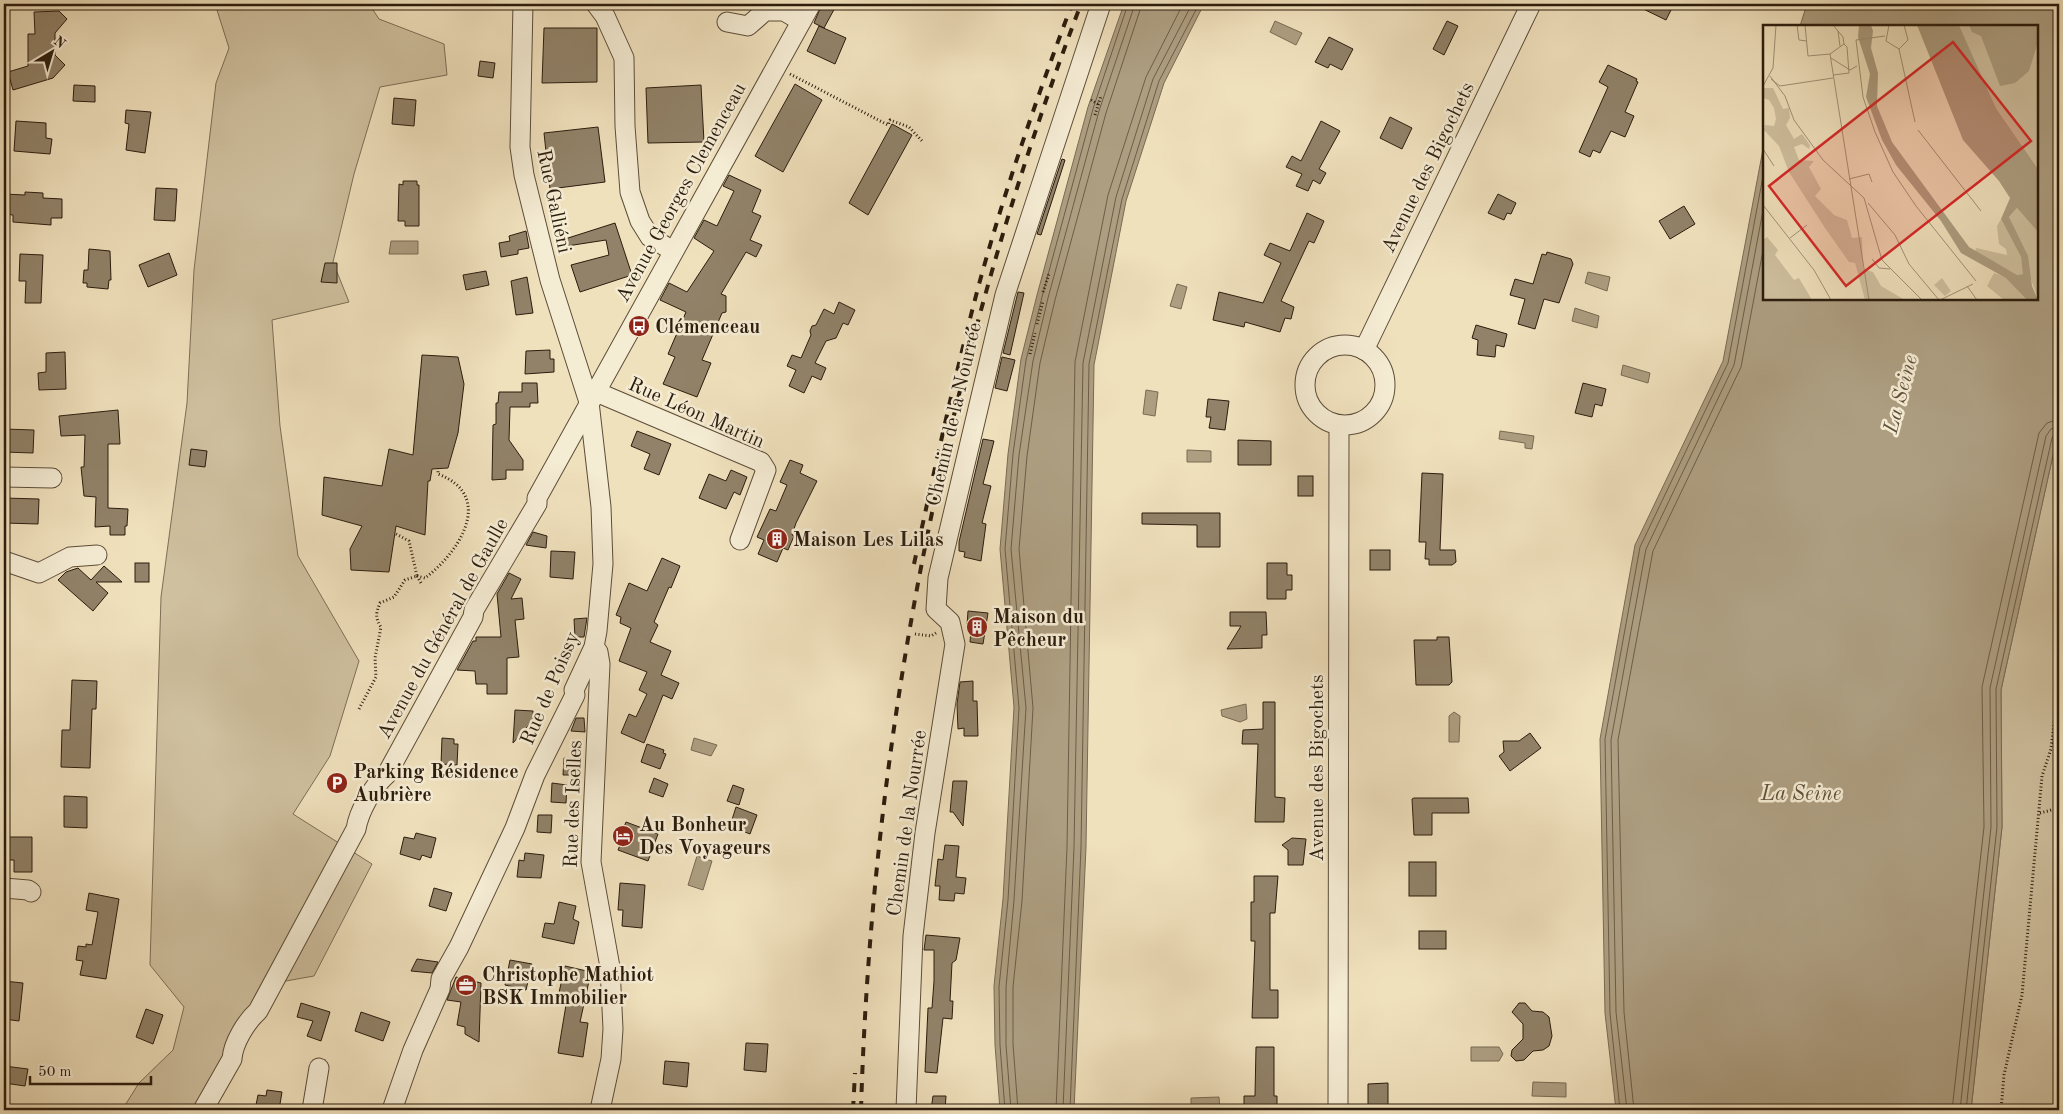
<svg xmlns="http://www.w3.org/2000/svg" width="2063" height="1114" font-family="'Old Standard TT',serif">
	<rect width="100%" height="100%" fill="#f0e1bd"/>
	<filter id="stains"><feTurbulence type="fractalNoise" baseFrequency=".004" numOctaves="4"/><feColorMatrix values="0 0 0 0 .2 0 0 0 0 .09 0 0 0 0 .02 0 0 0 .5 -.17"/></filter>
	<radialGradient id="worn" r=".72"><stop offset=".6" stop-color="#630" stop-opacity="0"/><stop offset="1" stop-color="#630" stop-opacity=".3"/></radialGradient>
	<g fill="#cfc09f" stroke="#7d6e56">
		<path d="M221 4H369L379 19 444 44 447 75 380 87 354 174 333 262 349 302 272 320 280 426 298 556 359 661 330 756 293 814 372 864 314 976 269 984 208 1110H122L139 1083 173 1050 184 1007 150 965 161 597 187 403 194 270 216 83 229 48 217 10Z"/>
		<path d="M2059 428V1110H1971L2002 827 2001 690Z"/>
	</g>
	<g fill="#ad9e81" stroke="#796a53">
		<path d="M1124 4H1204L1164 83 1126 201 1094 365 1086 847 1074 1110H1000L995 1045 994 986 1003 899 1014 707 1000 549 1008 454 1021 359 1037 295 1088 107Z"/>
		<path d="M1807 4H2059V428L2001 690 2002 827 1971 1110H1616L1605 1013 1600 739 1635 545 1723 361 1764 144V299H2037V26H1800Z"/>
		<path d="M1275 21 1302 33 1296 45 1270 32Z"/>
		<path d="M391 241H418V254H389Z"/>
		<path d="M1588 272 1610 277 1607 291 1585 283Z"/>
		<path d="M1177 284 1187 287 1181 309 1170 306Z"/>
		<path d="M1575 308 1599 316 1597 328 1572 321Z"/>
		<path d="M1623 365 1650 373 1648 383 1621 375Z"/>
		<path d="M1146 390 1158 392 1155 416 1143 414Z"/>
		<path d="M1500 431 1534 436 1532 449 1525 448V443L1499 439Z"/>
		<path d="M1187 450 1211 451V462H1187Z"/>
		<path d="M1246 704 1247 719 1240 722 1222 716 1221 710Z"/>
		<path d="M1454 712 1460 716 1459 742H1449V716Z"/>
		<path d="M694 738 717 745 711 756 691 750Z"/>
		<path d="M697 856 712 861 703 890 688 885Z"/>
		<path d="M1471 1047H1499L1503 1054 1499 1061H1471Z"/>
		<path d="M1533 1082 1566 1083V1097L1532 1096Z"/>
		<path d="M1219 1097 1220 1110 1191 1109V1098Z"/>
	</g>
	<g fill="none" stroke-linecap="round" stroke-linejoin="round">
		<g stroke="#6c5d47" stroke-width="1">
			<path d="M1005 1110 1000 1045 999 987 1008 900 1019 708 1005 549 1013 454 1026 360 1042 297 1093 109 1128 4"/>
			<path d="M1011 1110 1006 1045V987L1014 900 1026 708 1011 549 1019 455 1033 361 1048 298 1099 111 1135 4"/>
			<path d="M1018 1110 1013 1044V987L1022 901 1033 708 1019 549 1027 456 1040 363 1055 300 1106 113 1142 4"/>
			<path d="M1056 1110 1067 847 1075 362 1108 195 1146 77 1183 4"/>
			<path d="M1063 1110 1074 847 1083 363 1116 197 1153 79 1192 4"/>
			<path d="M1070 1110 1081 847 1089 364 1122 199 1159 81 1199 4"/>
			<path d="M1620 1110 1610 1013 1605 739 1640 547 1728 363 1764 171"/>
			<path d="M1627 1110 1616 1012 1611 740 1646 549 1734 365 1764 205"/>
			<path d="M1634 1110 1624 1012 1618 740 1653 551 1741 367 1764 245"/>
			<path d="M1952 1110 1984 827 1982 687 2039 433 2047 423 2059 419"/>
			<path d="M1960 1110 1991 827 1990 688 2046 436 2051 429 2059 427"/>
			<path d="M1966 1110 1997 827 1996 689 2052 438 2054 434 2059 433"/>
		</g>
	</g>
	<g fill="#918269" stroke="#2b1c0d">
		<path d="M822 4H837L824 28 814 23Z"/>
		<path d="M1633 4H1674L1666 20Z"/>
		<path d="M59 11 67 19 55 33V55L65 65 53 78 13 90 8 72 28 66V34H35L34 12Z"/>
		<path d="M1447 21 1458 26 1444 55 1433 49Z"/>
		<path d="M819 26 846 38 835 64 807 51Z"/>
		<path d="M544 28H597V82L542 83Z"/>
		<path d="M1329 37 1353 49 1342 70 1330 64 1328 68 1315 62Z"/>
		<path d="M480 61 495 63 493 78 478 76Z"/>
		<path d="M1608 65 1637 79 1636 81 1638 82 1625 112 1634 116 1625 137 1611 131 1600 153 1593 150 1590 157 1579 152 1608 87 1599 82Z"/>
		<path d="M795 84 822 100 783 172 755 156Z"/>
		<path d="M74 85 95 86V102L73 101Z"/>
		<path d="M701 85 704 142 648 143 646 88Z"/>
		<path d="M394 98 416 100 414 126 392 124Z"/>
		<path d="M126 110 151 112 145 153 126 150 129 124 125 123Z"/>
		<path d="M1390 117 1412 128 1402 149 1380 138Z"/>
		<path d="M16 121 46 123V138L52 139 50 154 14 151Z"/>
		<path d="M1321 121 1340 131 1319 169 1326 173 1320 184 1313 180 1308 191 1296 186 1302 174 1286 167 1292 156 1301 161Z"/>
		<path d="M892 124 912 135 868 215 849 203Z"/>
		<path d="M598 127 605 182 550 189 544 133Z"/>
		<path d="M1062 159 1065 160 1041 235 1037 234Z"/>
		<path d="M729 175 761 190 752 212 761 216 750 240 762 245 756 257 746 252 721 294 726 296V312L722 313 702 360 711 363 697 397 663 384 675 357 668 354 686 312 660 300 669 283 687 292 714 251 694 238 704 220 717 226 734 191 723 186Z"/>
		<path d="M403 181H417V185H419V226H405V221H398L399 184 403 185Z"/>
		<path d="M156 188 177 189 175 221 154 220Z"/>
		<path d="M25 192 43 193V198L62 199V218H51V225L13 222V215L4 214V194L25 195Z"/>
		<path d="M1498 194 1516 203 1511 214 1507 213 1504 220 1488 213Z"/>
		<path d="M1684 206 1695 224 1670 239 1659 221Z"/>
		<path d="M1307 213 1324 221 1314 243 1309 241 1281 301 1294 307 1291 319 1285 318 1280 332 1245 322 1244 327 1213 320 1219 292 1263 303 1281 263 1264 255 1270 243 1290 251Z"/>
		<path d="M615 223 632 275 580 292 571 265 609 255 606 240 567 246 565 239Z"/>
		<path d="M526 231 529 248 518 250V254L501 257 499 243 510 241 509 236Z"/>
		<path d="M89 249 110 251 111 280H109L108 289 87 287V283H83L84 270H88Z"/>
		<path d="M1547 252 1571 259 1573 264 1559 303 1544 299 1535 329 1518 324 1525 299 1510 295 1515 279 1533 284 1542 254 1546 255Z"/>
		<path d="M169 253 177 275 148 287 139 265Z"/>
		<path d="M20 254 43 255 41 303H25L26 281H19Z"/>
		<path d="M325 263H337V283L321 282Z"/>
		<path d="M486 271 489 285 466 290 463 275Z"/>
		<path d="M527 277 533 313 516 315 511 281Z"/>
		<path d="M1018 292 1024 293 1010 355 1003 353Z"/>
		<path d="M839 302 855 310 848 325 843 323 836 338 826 341 815 363 826 368 821 380 812 376 804 393 789 386 796 370 787 366 792 355 801 358 811 335 810 331 812 326 816 325 824 309 834 314Z"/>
		<path d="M1476 325 1507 334 1504 347 1496 345 1495 357 1477 355 1478 340 1472 338Z"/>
		<path d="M550 350V359H554V372L525 374 526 351Z"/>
		<path d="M65 352 66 389 39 390 38 373 46 372V353Z"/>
		<path d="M422 355 458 357 464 384 458 433 448 468 432 469 430 481H428L425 535 396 526 389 572 351 570 350 549 362 526 322 515 324 477 382 486 389 449 413 455Z"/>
		<path d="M1002 357 1015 360 1007 391 995 388Z"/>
		<path d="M522 383H537L538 403H530V407H510L509 440 523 460V470H506V479L492 480 493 425 496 424V403H498L499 392H522Z"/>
		<path d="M1583 383 1606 389 1602 406 1595 404 1592 417 1575 413Z"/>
		<path d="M1208 399 1229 401 1225 430 1209 428 1211 417H1206Z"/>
		<path d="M118 410 120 444H108V508L128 509 127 526H125V535H110V526L95 527 96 497 84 496 81 467H84L85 435 61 436 59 416Z"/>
		<path d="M4 429 34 430 33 453 4 452Z"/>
		<path d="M637 431 671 444 659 475 644 469 650 454 631 446Z"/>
		<path d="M983 439 994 441 983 484 991 486 982 523 986 524 981 561 964 557 965 552 959 551V542Z"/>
		<path d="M1238 440 1271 441V465H1238Z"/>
		<path d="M191 449 207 451 205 467 189 465Z"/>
		<path d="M790 460 803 465 800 473 817 481 796 523 792 535 794 536 788 550 783 548 777 562 758 554 764 540 757 537 770 509 776 511 787 485 780 482Z"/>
		<path d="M731 470 747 477 740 495 734 492 726 509 699 498 709 474 726 481Z"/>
		<path d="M1422 473 1443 474 1440 550H1455L1456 562 1452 565H1429V559H1425L1426 542H1419Z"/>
		<rect x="1298" y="476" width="15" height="20"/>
		<path d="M4 498 39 499 38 524 4 523Z"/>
		<path d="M1142 513H1220V547H1197V525L1142 524Z"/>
		<path d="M533 532 547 536 546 548 526 545Z"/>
		<rect x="1370" y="550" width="20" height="20"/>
		<path d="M551 551 575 552 573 579 550 577Z"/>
		<path d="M662 558 680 566 671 588 669 587 654 622 658 625 650 642 671 651 661 675 679 683 672 699 663 695 644 743 621 733 629 714 636 717 647 694 639 690 647 672 619 661 631 628 620 623 621 617 616 615 629 583 647 591Z"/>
		<rect x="135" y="563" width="14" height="19"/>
		<path d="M1267 563H1287V575H1292V590H1286V599H1267Z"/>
		<path d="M104 566 122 582H96L108 593 93 611 58 580 66 572 78 568 91 580Z"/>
		<path d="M509 573 521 579 511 599 522 598 524 619 515 620 519 657 507 658V694H487V684H476L475 671 457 670 473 641H476V637H501L497 594Z"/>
		<path d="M968 611 988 613 983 644 970 642 971 630 968 629 967 625Z"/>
		<path d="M1230 612H1266L1267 635H1262V648L1227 649 1241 626H1230Z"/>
		<path d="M587 618 584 637H575L574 619Z"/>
		<path d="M1437 637H1449L1452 682 1449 685H1416L1414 640H1437Z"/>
		<path d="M72 680 97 681 96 709H92L90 768 61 767 62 730H70Z"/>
		<path d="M973 681V701H977L978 736H964V728L958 729 957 704 960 682Z"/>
		<path d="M1263 702H1275V797L1285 798 1284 822H1255L1258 744H1242L1243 730 1263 729Z"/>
		<path d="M515 710 533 711V727L528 726 513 743Z"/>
		<path d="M576 718H584L585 732 571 731Z"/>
		<path d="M1530 733 1541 748 1510 771 1499 756 1504 752 1503 741H1519Z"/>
		<path d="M442 738 454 739V744H458L457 765 441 764Z"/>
		<path d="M647 744 664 750 663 753 666 754 660 769 641 762Z"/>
		<path d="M564 758H577L576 775H563Z"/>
		<path d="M654 778 668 784 663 797 649 792Z"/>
		<path d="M953 781H967L963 826 953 812H950Z"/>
		<path d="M552 783 567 785 566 803 551 802Z"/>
		<path d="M733 785 744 789 739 805 727 801Z"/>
		<path d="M64 796 87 797V828L64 827Z"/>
		<path d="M1414 798H1468L1469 813H1432V835H1414L1412 799Z"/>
		<path d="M736 807 757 815 750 834 730 826Z"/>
		<path d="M538 815H552L551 833 537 832Z"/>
		<path d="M626 822 658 834 648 861 618 850 622 840 619 839Z"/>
		<path d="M416 833 436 838 431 858 422 855 420 860 400 854 404 837 414 839Z"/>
		<path d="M4 837H32V872H14V860H4Z"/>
		<path d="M1292 838 1306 839 1303 865H1288V850L1282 845Z"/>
		<path d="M945 845 959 846 956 877 966 878 964 894 955 893 954 901 939 900 940 886H935L938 859 943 860Z"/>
		<path d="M525 853 544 855 541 878 517 877 519 860 524 861Z"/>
		<rect x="1409" y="862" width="27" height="34"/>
		<path d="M1254 876H1278L1275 913H1270V990H1278V1018H1252L1255 941H1251V902H1254Z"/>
		<path d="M620 883 645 885 642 928 622 926 623 910H618Z"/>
		<path d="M434 888 452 893 446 911 429 906Z"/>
		<path d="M89 893 119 899 106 979 80 975 83 961 76 960 78 946 86 947V944L92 945 98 912 86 910Z"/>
		<path d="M559 902 576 906 573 919 579 922 574 944 542 937 545 923 554 924Z"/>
		<rect x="1419" y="931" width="27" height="18"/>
		<path d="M926 935 960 938 956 960 952 963 950 1001H953L952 1019 943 1018 937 1073 925 1072 928 1008H932L934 981V950H924Z"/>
		<path d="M417 959 438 962 432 973 411 971Z"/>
		<path d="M510 960 532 964 526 990 505 985Z"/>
		<path d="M565 966 591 972 580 1022 588 1023 583 1057 558 1053 567 999 558 997Z"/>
		<path d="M456 977 481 983 479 1042 465 1034V1027L457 1025 461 1002 447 1000Z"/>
		<path d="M4 981 23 983 19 1021 4 1019Z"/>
		<path d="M301 1003 330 1012 321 1041 307 1036 313 1021 297 1017Z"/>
		<path d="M1519 1003H1525L1532 1011 1543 1012 1549 1017 1552 1036 1549 1046 1543 1050 1533 1051 1524 1060 1516 1061 1511 1056 1512 1050 1523 1039V1024L1512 1012Z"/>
		<path d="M146 1009 163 1015 153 1044 136 1037Z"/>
		<path d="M361 1012 390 1022 383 1041 355 1031Z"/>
		<path d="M746 1043 768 1044 766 1072 744 1070Z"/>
		<path d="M1256 1047H1274V1096H1277V1110H1244V1096H1255Z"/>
		<path d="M665 1061 689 1063 687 1087 663 1084Z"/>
		<path d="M4 1066 28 1069 25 1086 4 1083Z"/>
		<path d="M1388 1083V1110H1368V1084Z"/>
		<path d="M267 1090 282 1092 279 1110H255L258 1095 266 1096Z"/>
		<path d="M933 1096H946L945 1110H931Z"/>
	</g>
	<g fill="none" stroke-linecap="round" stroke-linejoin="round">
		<g stroke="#5c4d39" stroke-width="21">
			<g id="minor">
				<path d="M596 4 605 16 624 58 625 126 630 192 640 221 650 237 673 251"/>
				<path d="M727 22 748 26 765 11H784L801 21"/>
				<circle cx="1345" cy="385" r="40"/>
				<path d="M1364 350 1531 4"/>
				<path d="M594 391 761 462 766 470 740 540"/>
				<path d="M4 477 52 478"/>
				<path d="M4 561 39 573 70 557 97 555"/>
				<path d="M594 647 598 652 600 664 591 862 610 967 613 1029 611 1059 600 1110"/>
				<path d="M4 888 28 890 31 892"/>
				<path d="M203 1110 232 1059C233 1043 246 1022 258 1011L356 829C359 811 373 786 387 774L473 617 474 610 537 504V498L811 4"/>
				<path d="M312 1110 319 1068"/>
				<path d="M392 1110 413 1050 440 989 441 979 459 947 515 828 535 775 575 695 574 690 594 647 597 631 603 564 601 507 589 402 550 280 524 175 520 147 523 4"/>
				<path d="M906 1110 913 936 925 833 955 644 950 622 936 609 938 578 1005 295 1101 4"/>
				<path d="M1338 1110 1339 425"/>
			</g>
		</g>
		<g stroke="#2b1c0d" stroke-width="3" stroke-dasharray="1 2.5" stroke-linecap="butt">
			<path d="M790 74 888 125 890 120 909 127 922 141"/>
			<path d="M1091 100 1098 104"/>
			<path d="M1095 115 1101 96"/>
			<path d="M1043 292 1049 274"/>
			<path d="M1037 324 1043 301"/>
			<path d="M1030 354 1035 333"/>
			<path d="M417 576 425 578C459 553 496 496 438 474V468"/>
			<path d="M417 576 421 583"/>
			<path d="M915 634 931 636 936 633"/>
			<path d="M359 709 376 677 375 658 381 627C375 618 376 613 380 603L394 597 405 580 417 576 409 541 396 534"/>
			<path d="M2053 744 2059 730"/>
			<path d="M2040 813 2059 808"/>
			<path d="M2001 1110 2004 1075 2022 995 2042 776 2051 749 2059 680"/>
		</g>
		<use href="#minor" stroke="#f5ecd4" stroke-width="19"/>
		<g stroke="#2b1c0d" stroke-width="4" stroke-dasharray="9 9" stroke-linecap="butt">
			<path d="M914 564C934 472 954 379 978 288 1004 192 1037 97 1072 4"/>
			<path d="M853 1110 855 1073"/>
			<path d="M861 1110C872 733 947 356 1081 4"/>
		</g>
	</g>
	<defs>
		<g id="bus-disc" transform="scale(1.125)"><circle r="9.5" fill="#8f2418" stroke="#f5ecd4"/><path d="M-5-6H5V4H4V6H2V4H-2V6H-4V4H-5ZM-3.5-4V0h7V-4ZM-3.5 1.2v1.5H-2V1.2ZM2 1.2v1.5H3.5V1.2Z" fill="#fff"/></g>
		<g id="building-disc" transform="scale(1.125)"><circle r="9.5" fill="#8f2418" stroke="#f5ecd4"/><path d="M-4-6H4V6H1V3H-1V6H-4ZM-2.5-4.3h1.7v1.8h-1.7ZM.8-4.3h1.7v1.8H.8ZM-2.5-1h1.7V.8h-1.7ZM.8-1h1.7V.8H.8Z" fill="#fff"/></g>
		<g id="parking-disc" transform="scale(1.125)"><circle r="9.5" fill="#8f2418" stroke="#f5ecd4"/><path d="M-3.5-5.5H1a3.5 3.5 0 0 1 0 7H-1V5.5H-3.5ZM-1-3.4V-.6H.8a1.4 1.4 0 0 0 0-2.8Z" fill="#fff"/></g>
		<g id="hotel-disc" transform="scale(1.125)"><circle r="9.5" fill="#8f2418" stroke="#f5ecd4"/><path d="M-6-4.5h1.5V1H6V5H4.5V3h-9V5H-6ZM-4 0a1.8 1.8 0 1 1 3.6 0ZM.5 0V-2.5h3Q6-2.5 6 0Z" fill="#fff"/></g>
		<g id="office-disc" transform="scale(1.125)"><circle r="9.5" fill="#8f2418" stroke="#f5ecd4"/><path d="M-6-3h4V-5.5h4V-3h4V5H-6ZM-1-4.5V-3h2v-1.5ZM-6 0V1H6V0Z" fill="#fff"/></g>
	</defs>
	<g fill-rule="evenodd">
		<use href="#bus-disc" x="639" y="326"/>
		<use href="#building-disc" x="777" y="539"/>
		<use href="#building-disc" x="977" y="627"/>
		<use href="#parking-disc" x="337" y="783"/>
		<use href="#hotel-disc" x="623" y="836"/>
		<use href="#office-disc" x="466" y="985"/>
	</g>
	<g text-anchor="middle" stroke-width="5" stroke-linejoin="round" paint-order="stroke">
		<g font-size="20" fill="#2b1c0d" stroke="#f5ecd4">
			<text transform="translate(1427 167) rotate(-64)" y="7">Avenue des Bigochets</text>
			<text transform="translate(680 192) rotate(-61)" y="7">Avenue Georges Clemenceau</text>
			<text transform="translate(555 201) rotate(78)" y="7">Rue Galliéni</text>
			<text transform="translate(697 412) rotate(24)" y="7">Rue Léon Martin</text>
			<text transform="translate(953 414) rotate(-77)" y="7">Chemin de la Nourrée</text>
			<text transform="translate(442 628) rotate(-61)" y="7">Avenue du Général de Gaulle</text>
			<text transform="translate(549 688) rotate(-67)" y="7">Rue de Poissy</text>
			<text transform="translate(1316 768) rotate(-90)" y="7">Avenue des Bigochets</text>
			<text transform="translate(572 804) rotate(-88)" y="7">Rue des Iselles</text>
			<text transform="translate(906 823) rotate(-82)" y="7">Chemin de la Nourrée</text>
		</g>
		<g font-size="20" font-weight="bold" fill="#2b1c0d" stroke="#f5ecd4" text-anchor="start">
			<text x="655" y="333">Clémenceau</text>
			<text x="793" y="546">Maison Les Lilas</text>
			<text x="993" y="623">Maison du<tspan x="993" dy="23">Pêcheur</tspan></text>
			<text x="353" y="778">Parking Résidence<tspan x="353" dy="23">Aubrière</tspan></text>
			<text x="639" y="831">Au Bonheur<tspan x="639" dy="23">Des Voyageurs</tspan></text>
			<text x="482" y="981">Christophe Mathiot<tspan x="482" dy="23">BSK Immobilier</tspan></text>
		</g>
		<g font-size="21" font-style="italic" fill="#5f503b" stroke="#f5ecd4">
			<text transform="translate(1900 394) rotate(-75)" y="7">La Seine</text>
			<text x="1801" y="800">La Seine</text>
		</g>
	</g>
	<g transform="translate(1763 25)">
		<rect width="275" height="275" fill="#f0e1bd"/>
		<path d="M196 0H275V144L233 83ZM0 63H10L20 84 26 83 27 93 23 100 31 114 39 109 47 120 46 124 39 119 31 122 36 135 51 136 46 142 58 164 52 171 71 190 84 195 89 213 99 212 100 244 110 247 118 261 142 275H102L92 238 86 237 62 203 26 147 16 121 1 105 2 100 11 101 13 94 11 83 6 75 0 73ZM254 183 275 207V274L246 192ZM238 194 258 232 261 249 254 250 212 227 213 223 244 230 243 224 236 219 234 201ZM4 212 15 225 12 230 31 255 36 253 49 275H0V215ZM231 248 243 252 264 275H241L224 261ZM179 253 188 266 182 271 171 260Z" fill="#cfc09f"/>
		<path d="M96 0H108L110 6 108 23 115 48 114 81 129 117 206 222 254 250 260 249 258 232 238 194 247 173 236 156 200 115 154 0H196L233 83 275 144V207L254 183 246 192 265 231 269 261 275 275H264L243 253 198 228 178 196 133 140 119 115 103 72 107 49 95 12ZM206 0H275V17L266 46 252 58 237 61 218 11 209 7Z" fill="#ad9e81"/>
		<path fill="none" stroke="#a19277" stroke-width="1" d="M34 0 36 15 44 16M42 0 45 31 67 29M70 0 80 12 81 19 67 29 106 275M126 0 123 16 136 24 145 15 141 0M75 6 77 21M122 11 93 15 100 72 112 107 130 147 153 181 213 256M136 24 152 97M68 33 87 45 94 41M70 50 86 48 84 22 81 19M7 51 22 71 31 95 60 135 101 173 119 235 159 275M8 54 17 61 70 53M0 61 10 43 13 0M155 105 218 186M0 124 11 141M86 154 106 149 109 157M105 178 132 210 146 239 176 275M0 180 51 245 68 275M27 213 44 200M109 234 116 243 127 244M204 261 214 275M177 275 210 259"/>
		<path fill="#d62828" fill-opacity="0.15" stroke="#d62828" stroke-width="2.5" d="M190 17 268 116 83 261 6 161Z"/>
		<rect width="275" height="275" fill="none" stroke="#2b1c0d" stroke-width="2.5"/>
	</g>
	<rect width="2063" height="1114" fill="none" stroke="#f0e1bd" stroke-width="20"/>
	<rect x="5" y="5" width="2053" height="1104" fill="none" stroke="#2b1c0d" stroke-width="2.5"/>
	<rect x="10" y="10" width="2043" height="1094" fill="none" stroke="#2b1c0d"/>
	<g transform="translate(52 52) rotate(38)" stroke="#f5ecd4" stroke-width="4" paint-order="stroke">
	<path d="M0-4L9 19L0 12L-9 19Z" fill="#2b1c0d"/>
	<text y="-8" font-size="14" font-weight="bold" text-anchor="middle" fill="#2b1c0d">N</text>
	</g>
	<path d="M30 1076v8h121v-8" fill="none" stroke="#2b1c0d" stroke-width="2.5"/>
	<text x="38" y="1076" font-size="15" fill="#2b1c0d" stroke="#f5ecd4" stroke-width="4" paint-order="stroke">50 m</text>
	<rect width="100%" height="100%" filter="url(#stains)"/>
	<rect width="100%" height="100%" fill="url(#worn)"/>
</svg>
